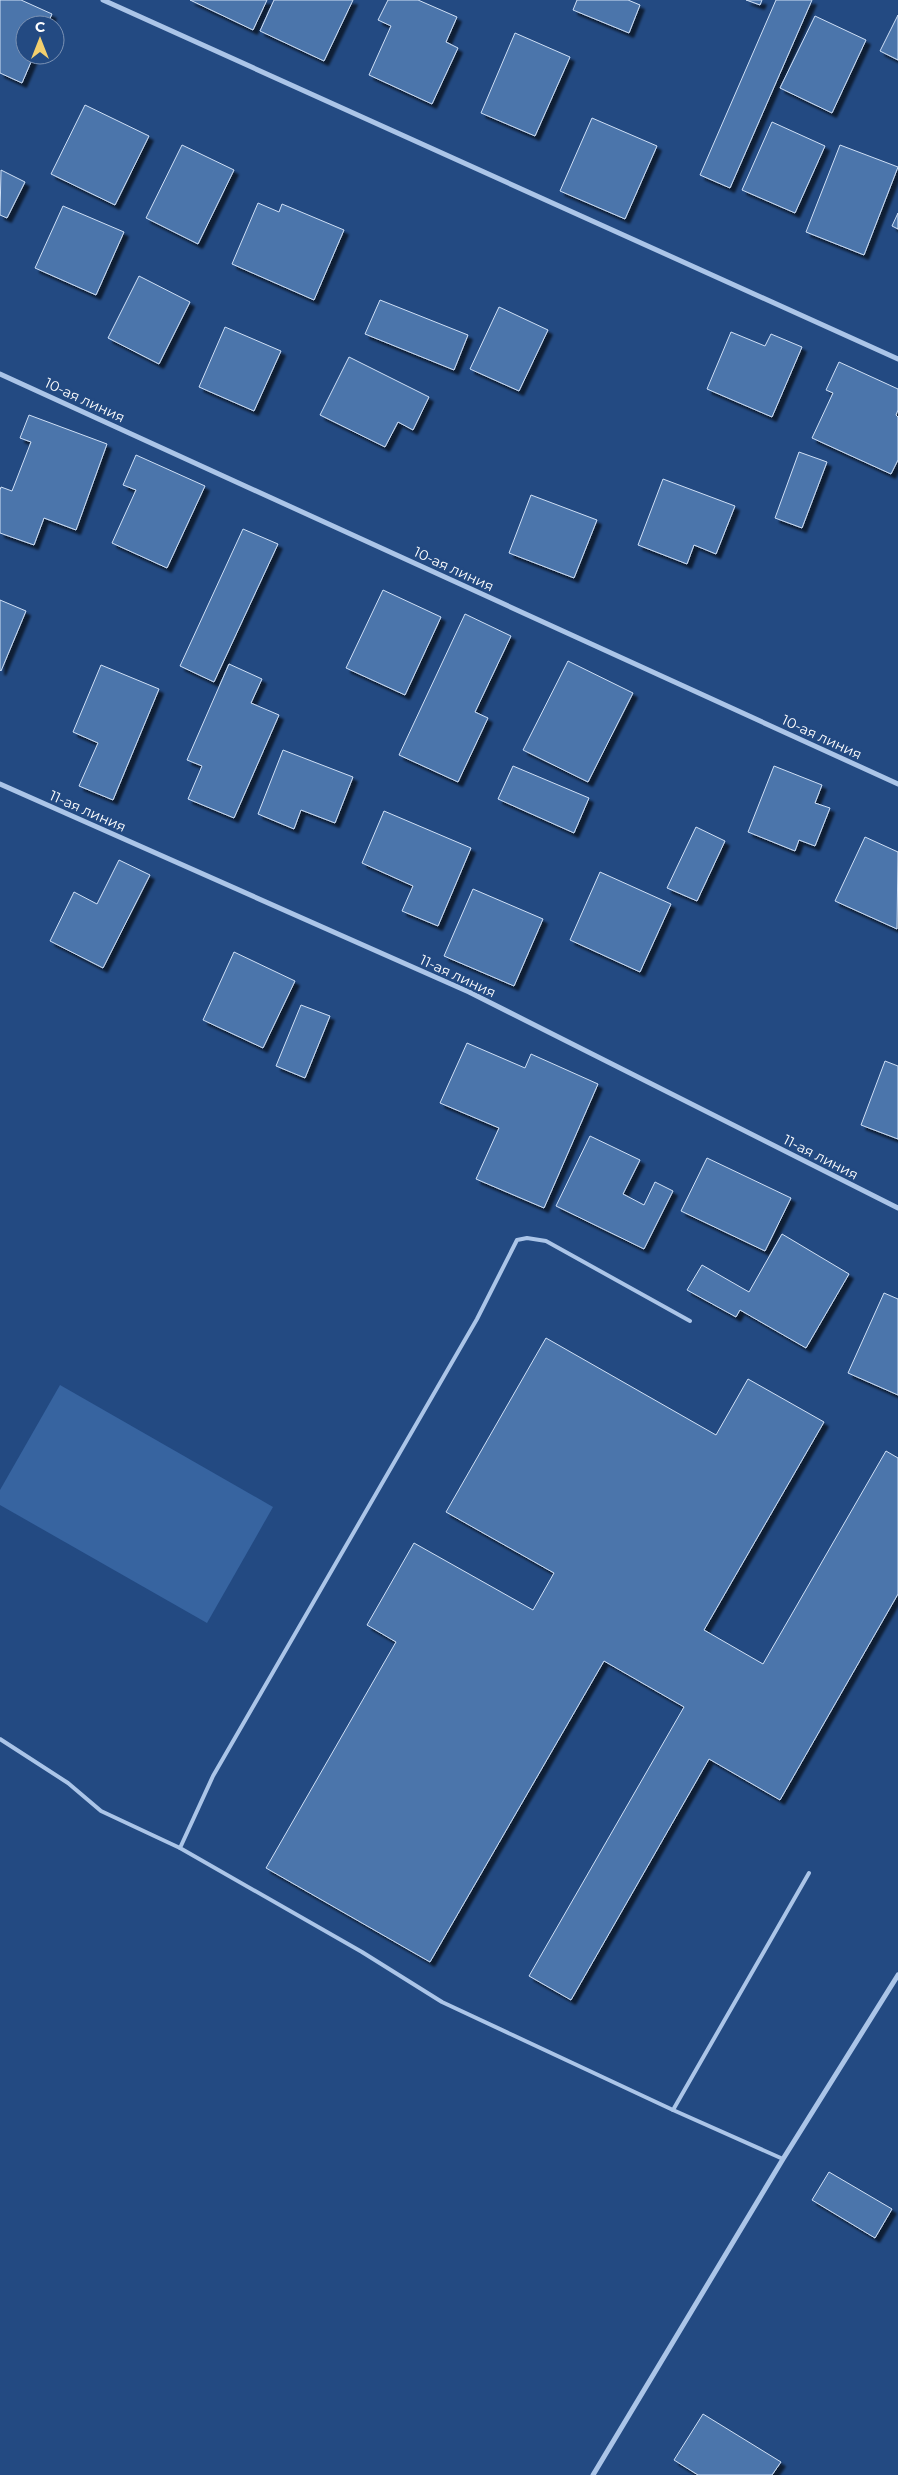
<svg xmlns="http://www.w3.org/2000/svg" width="898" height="2475" font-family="Montserrat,sans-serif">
	<defs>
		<filter id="shadow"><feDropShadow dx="4.5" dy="4.5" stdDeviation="1" flood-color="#0009"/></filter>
	</defs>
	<rect width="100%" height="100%" fill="#234a82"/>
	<path fill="#3764a0" d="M60 1385 273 1507 207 1623 0 1505V1490Z"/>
	<g fill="#4b74ab" stroke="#cfe0f6" filter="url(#shadow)">
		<path d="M0 0H21L52 14 47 25H25V55H34L22 83 0 73Z"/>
		<path d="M190 0H267L253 30Z"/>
		<path d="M274 0H353L324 61 260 31Z"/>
		<path d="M388 0H418L457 17 446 42 458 48 432 104 369 75 391 26 378 20Z"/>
		<path d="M577 0H628L640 5 629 33 573 10Z"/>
		<path d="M746 0H762L760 5Z"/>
		<path d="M776 0H812L730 188 700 175Z"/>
		<path d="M898 15V60L880 51Z"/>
		<path d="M815 16 866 40 832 113 780 88Z"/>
		<path d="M515 33 570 57 535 136 481 113Z"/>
		<path d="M85 105 149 136 115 205 51 174Z"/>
		<path d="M592 118 657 146 625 219 560 191Z"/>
		<path d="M772 122 825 146 795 213 742 190Z"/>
		<path d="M182 145 234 170 198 244 146 218Z"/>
		<path d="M840 145 898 167 864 255 806 232Z"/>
		<path d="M1 170 25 182 7 218 0 215Z"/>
		<path d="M258 203 279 212 282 204 344 230 314 300 232 264Z"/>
		<path d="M63 206 124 232 96 295 35 268Z"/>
		<path d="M898 213V229L892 226Z"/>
		<path d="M139 276 190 302 159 364 108 338Z"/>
		<path d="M380 300 468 335 454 370 365 334Z"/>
		<path d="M499 307 548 330 519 391 470 369Z"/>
		<path d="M225 327 281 351 254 411 199 387Z"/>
		<path d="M731 332 765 346 771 334 802 347 772 417 707 389Z"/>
		<path d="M349 357 429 397 413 430 398 422 385 447 320 415Z"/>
		<path d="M839 362 898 389V410L896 415 898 417V460L891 474 812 438 833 393 826 390Z"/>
		<path d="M29 415 107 444 76 530 44 518 34 545 0 533V490L1 487 12 491 31 442 20 438Z"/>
		<path d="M799 452 827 462 802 528 775 518Z"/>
		<path d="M136 455 205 486 167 568 112 543 136 490 123 485Z"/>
		<path d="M663 479 735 506 716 554 694 545 687 564 638 545Z"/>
		<path d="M531 495 597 520 574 578 509 553Z"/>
		<path d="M243 529 278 544 214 682 180 666Z"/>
		<path d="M383 590 441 617 405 695 346 668Z"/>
		<path d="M0 600 26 611 1 671 0 670Z"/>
		<path d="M465 614 511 636 475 712 488 718 458 782 399 755Z"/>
		<path d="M568 661 633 693 588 782 523 750Z"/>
		<path d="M229 664 262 679 251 703 279 715 234 818 188 799 202 766 187 760Z"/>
		<path d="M101 665 159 689 113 800 79 786 98 743 73 732Z"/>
		<path d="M283 750 353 777 335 823 301 810 294 829 258 814Z"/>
		<path d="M513 766 589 798 574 833 498 799Z"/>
		<path d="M774 766 822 785 815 803 830 808 815 846 799 840 795 851 748 832Z"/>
		<path d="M384 811 471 848 438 926 402 911 413 886 362 863Z"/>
		<path d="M696 827 725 841 697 901 667 888Z"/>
		<path d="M865 837 898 852 897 929 835 901Z"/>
		<path d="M119 860 150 875 103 968 50 941 74 892 97 904Z"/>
		<path d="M600 872 671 904 640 972 570 940Z"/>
		<path d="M473 889 543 919 514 986 444 956Z"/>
		<path d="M234 952 295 981 263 1048 203 1020Z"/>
		<path d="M301 1005 330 1016 305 1078 276 1066Z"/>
		<path d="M467 1043 525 1068 531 1054 598 1084 544 1208 476 1179 499 1128 440 1103Z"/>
		<path d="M885 1061 898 1066V1139L861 1125Z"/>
		<path d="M590 1136 640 1160 623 1194 644 1205 655 1182 673 1191 644 1249 556 1206Z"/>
		<path d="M707 1158 791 1198 765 1251 681 1211Z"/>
		<path d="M782 1234 849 1274 806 1348 740 1310 736 1317 687 1290 702 1265 749 1292Z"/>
		<path d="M884 1293 898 1299V1395L848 1373Z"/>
		<path d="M546 1338 716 1435 748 1379 824 1422 704 1630 763 1664 886 1451 898 1458V1594L780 1800 709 1759 571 2000 529 1976 684 1707 604 1661 430 1962 266 1868 396 1642 367 1625 414 1543 533 1610 554 1573 446 1512Z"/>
		<path d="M829 2172 892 2209 875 2238 812 2200Z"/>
		<path d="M703 2414 781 2462 772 2475H698L674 2460Z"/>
	</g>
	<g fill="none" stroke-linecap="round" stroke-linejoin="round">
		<g stroke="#abc5e8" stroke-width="4">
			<path d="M690 1321 546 1241 527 1238 517 1240 477 1319 213 1776 180 1848 362 1952 442 2002 673 2110 809 1873"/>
			<path d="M0 1739 68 1783 101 1811 180 1848"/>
			<path d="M673 2110 783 2159"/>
		</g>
		<g stroke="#abc5e8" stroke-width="5">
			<path d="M103 0 898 359"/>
			<path d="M0 374 898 784"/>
			<path d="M0 784 469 992 898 1208"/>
			<path d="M593 2475 783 2159 898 1975"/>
		</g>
	</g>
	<g text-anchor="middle" stroke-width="5" stroke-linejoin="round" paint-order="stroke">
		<g font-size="14" fill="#fff" stroke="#234a82">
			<text transform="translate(85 400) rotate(25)" y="5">10-ая линия</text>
			<text transform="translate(454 569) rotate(25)" y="5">10-ая линия</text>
			<text transform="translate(822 737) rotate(25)" y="5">10-ая линия</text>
			<text transform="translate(88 811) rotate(24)" y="5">11-ая линия</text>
			<text transform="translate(458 976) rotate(25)" y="5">11-ая линия</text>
			<text transform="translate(821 1157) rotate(27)" y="5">11-ая линия</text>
		</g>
	</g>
	<g transform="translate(40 40)"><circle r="24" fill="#234a82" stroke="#7b92b4"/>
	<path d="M0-4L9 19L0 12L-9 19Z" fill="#f3d06e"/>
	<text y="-8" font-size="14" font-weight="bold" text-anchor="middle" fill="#ffffff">С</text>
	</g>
</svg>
